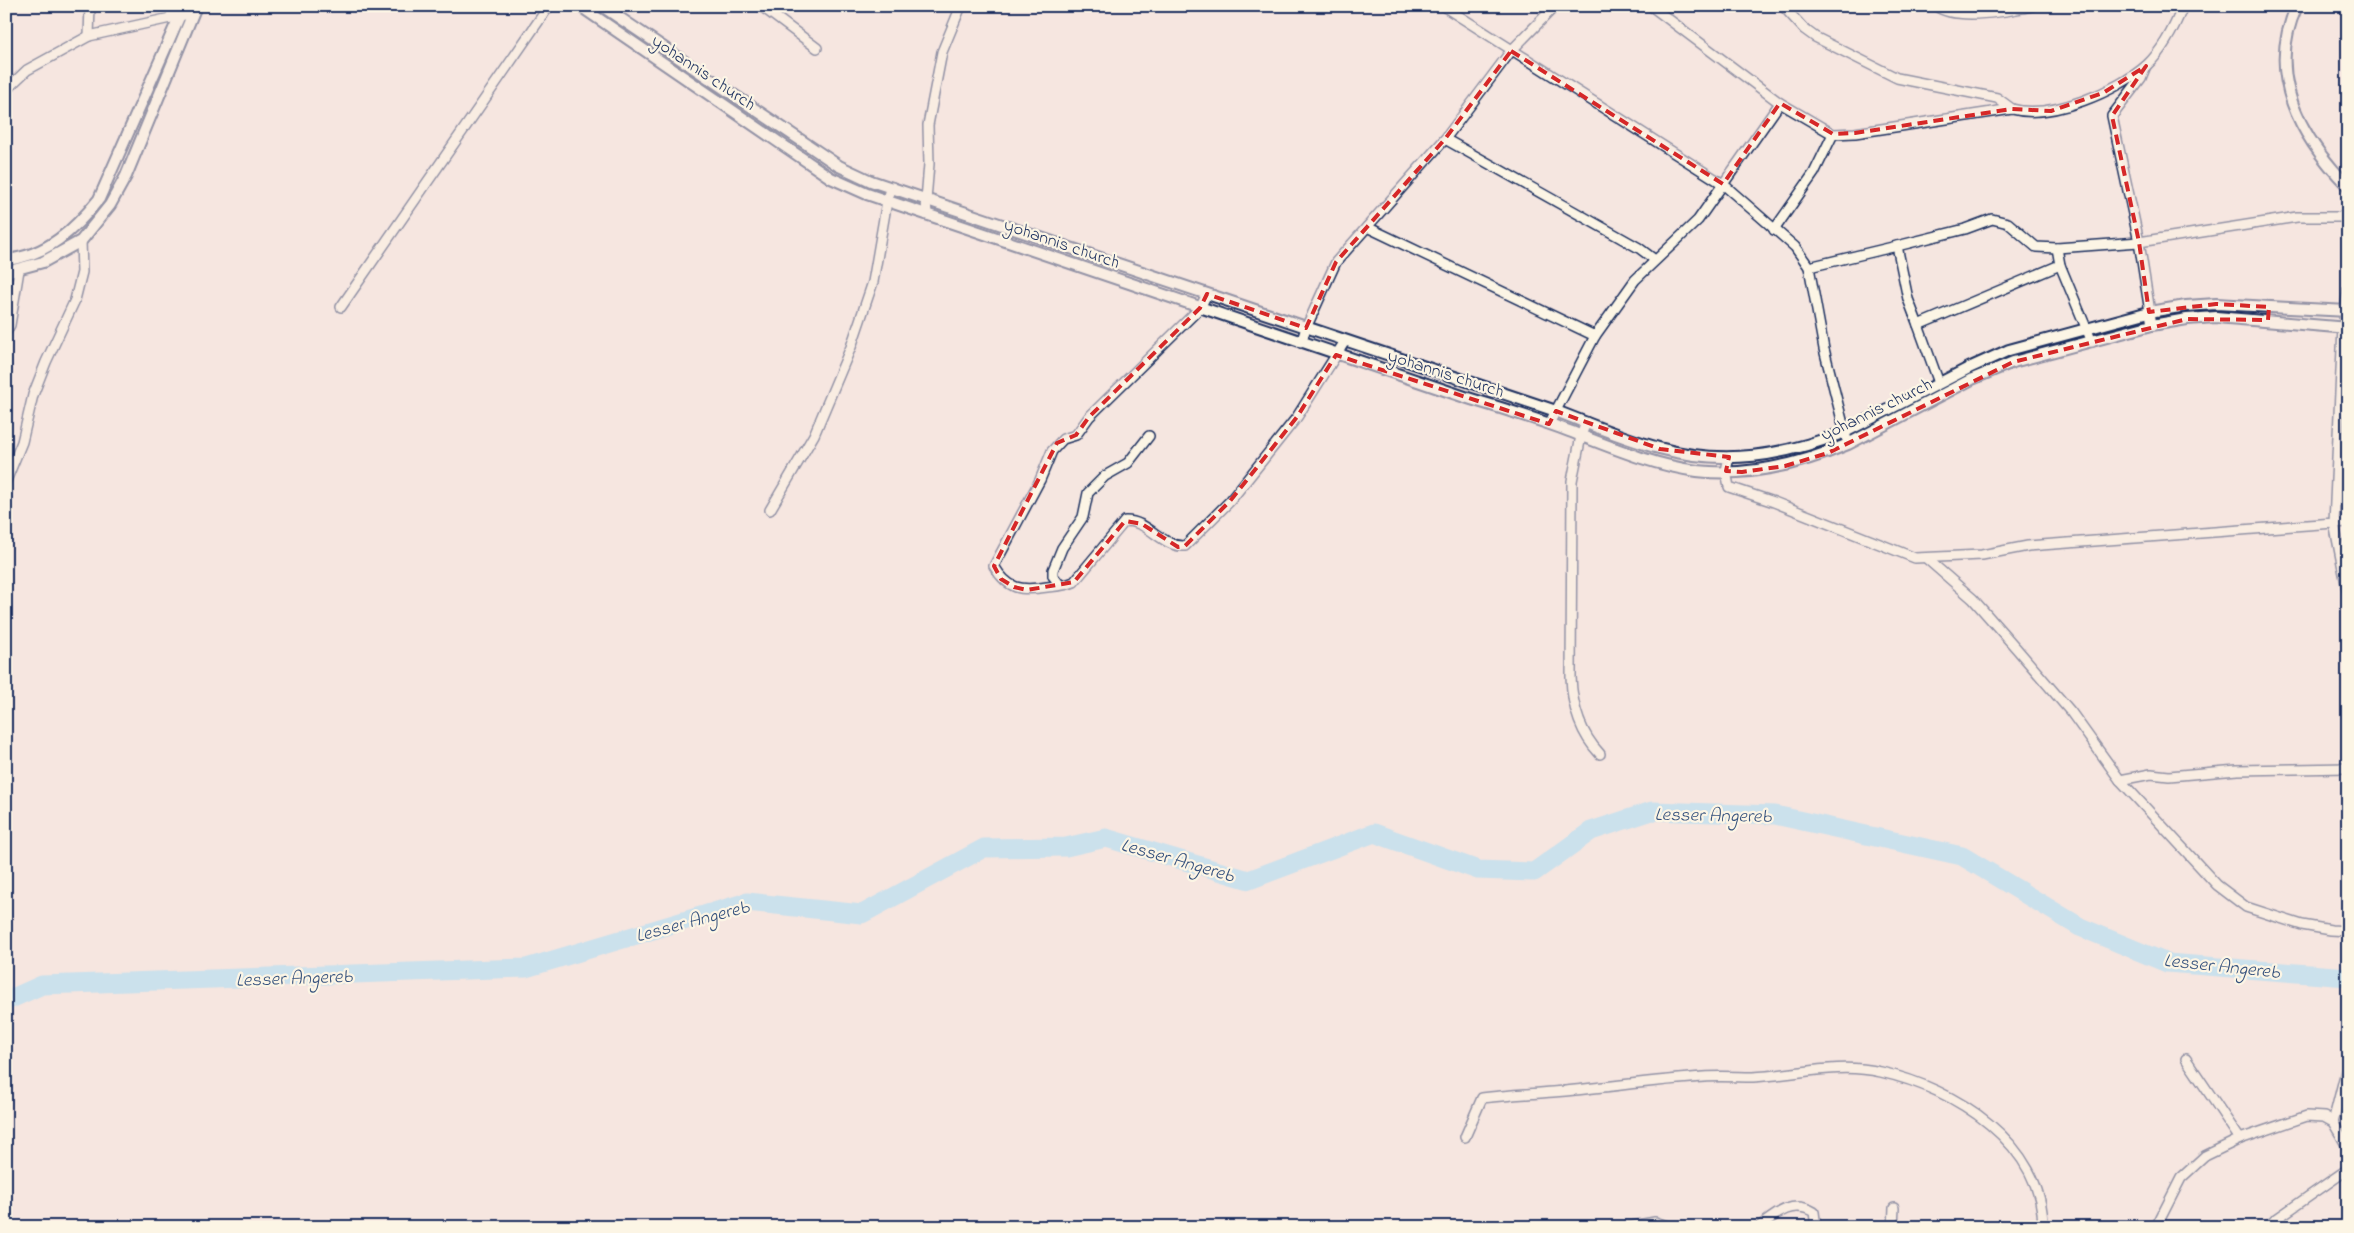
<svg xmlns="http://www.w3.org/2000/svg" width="2354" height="1233" font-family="'Indie Flower',sans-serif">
	<rect width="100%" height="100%" fill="#f5e6e0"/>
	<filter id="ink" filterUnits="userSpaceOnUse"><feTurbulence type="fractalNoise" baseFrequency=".02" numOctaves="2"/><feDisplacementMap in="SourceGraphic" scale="10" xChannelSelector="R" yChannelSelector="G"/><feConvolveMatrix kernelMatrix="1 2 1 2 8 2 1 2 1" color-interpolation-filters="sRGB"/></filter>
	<g filter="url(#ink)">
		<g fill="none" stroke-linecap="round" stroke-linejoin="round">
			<path stroke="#98dbfa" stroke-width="19" d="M6 1001 42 985 526 968 747 902 862 914 984 848 1066 847 1106 838 1249 880 1374 833 1478 870 1534 872 1591 831 1652 811 1775 815 1962 856 2080 927 2167 963 2348 977"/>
			<g stroke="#1b2f5e" stroke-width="12">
				<g id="minor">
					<path d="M761 6 817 48"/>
					<path d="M1443 6 1723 184 1795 247 1809 267 1824 349 1848 444"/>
					<path d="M1651 6 1780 103 1833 134 1855 133 2012 109C2050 120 2118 91 2147 65 2162 51 2175 26 2183 6"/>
					<path d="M1783 6 1804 29 1815 37 1897 78 1997 98 2012 109"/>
					<path d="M1936 6C1956 21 2009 11 2032 6"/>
					<path d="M170 18 175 6"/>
					<path d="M89 36 90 6"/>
					<path d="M2146 66 2141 78 2112 116 2139 242 2152 325"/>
					<path d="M6 90 27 70 89 36 193 13"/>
					<path d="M1445 139 1639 248 1655 260"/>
					<path d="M927 215 926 200 929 164 928 125 942 52 961 6"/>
					<path d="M1367 227 1595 336"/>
					<path d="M1774 230 1814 173 1833 134"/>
					<path d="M1897 246 1908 299 1918 325 2060 265"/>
					<path d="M2057 248 2060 265 2092 342"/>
					<path d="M1809 267 1897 246 1965 229 1992 219 2008 223 2036 247 2057 248 2139 242 2297 217H2348"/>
					<path d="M1207 294 1200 308 1089 417 1076 435 1063 439 1052 451 1040 480 994 566C1008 590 1021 591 1047 587 1056 586 1065 586 1074 582L1125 521C1148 520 1163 548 1185 546L1230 501 1297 417 1345 341"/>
					<path d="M341 307 549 6"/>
					<path d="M1918 325 1939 383"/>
					<path d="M6 332 10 325 19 270"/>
					<path d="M1301 343 1306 328 1336 262 1445 139 1511 51 1555 6"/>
					<path d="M1586 422 1581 436 1572 481 1571 677C1572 705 1580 733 1600 754"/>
					<path d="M1549 424 1595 336 1635 280 1698 220 1780 103"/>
					<path d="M1729 457 1726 471 1729 487 1774 502 1915 558 1982 555 2028 546 2334 523 2343 327 2348 289"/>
					<path d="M6 481 22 442 33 395 46 362 75 300 82 272 81 241"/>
					<path d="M770 510 814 435 851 347 873 282 887 201 892 187"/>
					<path d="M2348 522 2334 523 2348 594"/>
					<path d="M1926 558 1973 599 2016 648 2071 712 2120 780 2151 774 2169 776 2237 770 2348 768"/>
					<path d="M1060 585 1053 576V570L1062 548 1083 517 1088 493 1105 476 1128 463 1149 436"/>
					<path d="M2120 780 2217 885 2246 907 2302 925 2331 930 2348 931"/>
					<path d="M2186 1059 2240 1139"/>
					<path d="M2333 1122 2348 1063"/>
					<path d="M1465 1137 1482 1098C1505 1095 1529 1094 1553 1092 1603 1088 1653 1080 1704 1077 1720 1076 1737 1077 1753 1077 1796 1075 1837 1062 1881 1072 1954 1088 2043 1143 2043 1227"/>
					<path d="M1627 1227 1655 1222 1670 1227"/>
					<path d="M1759 1227C1776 1214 1792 1199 1814 1212L1816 1227"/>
					<path d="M1893 1227 1894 1208"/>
					<path d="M2156 1227 2181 1178 2205 1156 2240 1139 2307 1116 2324 1117 2333 1122 2348 1148"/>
					<path d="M2268 1227 2275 1220 2348 1169"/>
				</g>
			</g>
			<g stroke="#1b2f5e" stroke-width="14">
				<g id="tertiary">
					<path d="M580 6 831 178 867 194C1066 262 1265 331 1465 397 1500 408 1535 418 1569 431 1611 447 1652 465 1697 471 1749 477 1801 464 1848 444L1972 379 2013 362 2152 325 2187 319 2216 317 2348 328"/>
					<path d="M602 6 839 166 871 181 1556 411C1590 424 1624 439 1659 448 1725 466 1783 456 1845 432L1969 368 2009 350 2149 312 2186 306 2216 304 2348 311"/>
					<path d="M2297 6C2265 74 2300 137 2348 186"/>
					<path d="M6 260C47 256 75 229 99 199L184 6"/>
					<path d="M6 272 43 262 81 241 110 205 126 176 196 6"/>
				</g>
			</g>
			<use href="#minor" stroke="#fcf5e5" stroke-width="9"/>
			<use href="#tertiary" stroke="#fcf5e5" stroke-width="10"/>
		</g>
	</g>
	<path d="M0 0H2354V1233H0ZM1511 51 1723 184 1780 103 1833 134 1855 133 2012 109 2051 111 2103 93 2146 66 2112 116 2139 242 2149 312 2216 304 2269 307 2268 320 2187 319 2013 362 1828 453 1785 466 1742 472 1726 471 1729 457 1660 449 1556 411 1549 424 1336 355 1297 417 1230 501 1185 546 1178 547 1142 524 1125 521 1074 582 1027 590 1014 587 1001 579 994 566 1057 443 1076 435 1089 417 1200 308 1207 294 1306 328 1336 262 1445 139Z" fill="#f5e6e0" fill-opacity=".55" fill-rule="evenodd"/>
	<path fill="none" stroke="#d62828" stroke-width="4" stroke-dasharray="10 6" stroke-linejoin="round" d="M1511 51 1723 184 1780 103 1833 134 1855 133 2012 109 2051 111 2103 93 2146 66 2112 116 2139 242 2149 312 2216 304 2269 307 2268 320 2187 319 2013 362 1828 453 1785 466 1742 472 1726 471 1729 457 1660 449 1556 411 1549 424 1336 355 1297 417 1230 501 1185 546 1178 547 1142 524 1125 521 1074 582 1027 590 1014 587 1001 579 994 566 1057 443 1076 435 1089 417 1200 308 1207 294 1306 328 1336 262 1445 139Z"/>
	<g text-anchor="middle" stroke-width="4.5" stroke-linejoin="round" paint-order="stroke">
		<g font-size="18" fill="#1b2f5e" stroke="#fcf5e5">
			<text transform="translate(704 72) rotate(34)" y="6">yohannis church</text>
			<text transform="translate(1062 243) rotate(19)" y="6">yohannis church</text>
			<text transform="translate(1446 373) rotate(18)" y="6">yohannis church</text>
			<text transform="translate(1876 409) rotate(-26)" y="6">yohannis church</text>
		</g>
		<g font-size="19" font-style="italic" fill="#34517d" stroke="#fcf5e5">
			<text transform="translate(1713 814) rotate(1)" y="7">Lesser Angereb</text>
			<text transform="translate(1178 859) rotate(16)" y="7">Lesser Angereb</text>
			<text transform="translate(692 920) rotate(-15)" y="7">Lesser Angereb</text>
			<text transform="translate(2222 965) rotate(6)" y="7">Lesser Angereb</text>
			<text transform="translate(294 977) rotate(-2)" y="7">Lesser Angereb</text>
		</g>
	</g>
	<rect width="2354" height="1233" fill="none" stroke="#fcf5e5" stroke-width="25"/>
	<rect x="12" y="12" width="2329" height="1208" fill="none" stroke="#1b2f5e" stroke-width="2" filter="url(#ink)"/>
</svg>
